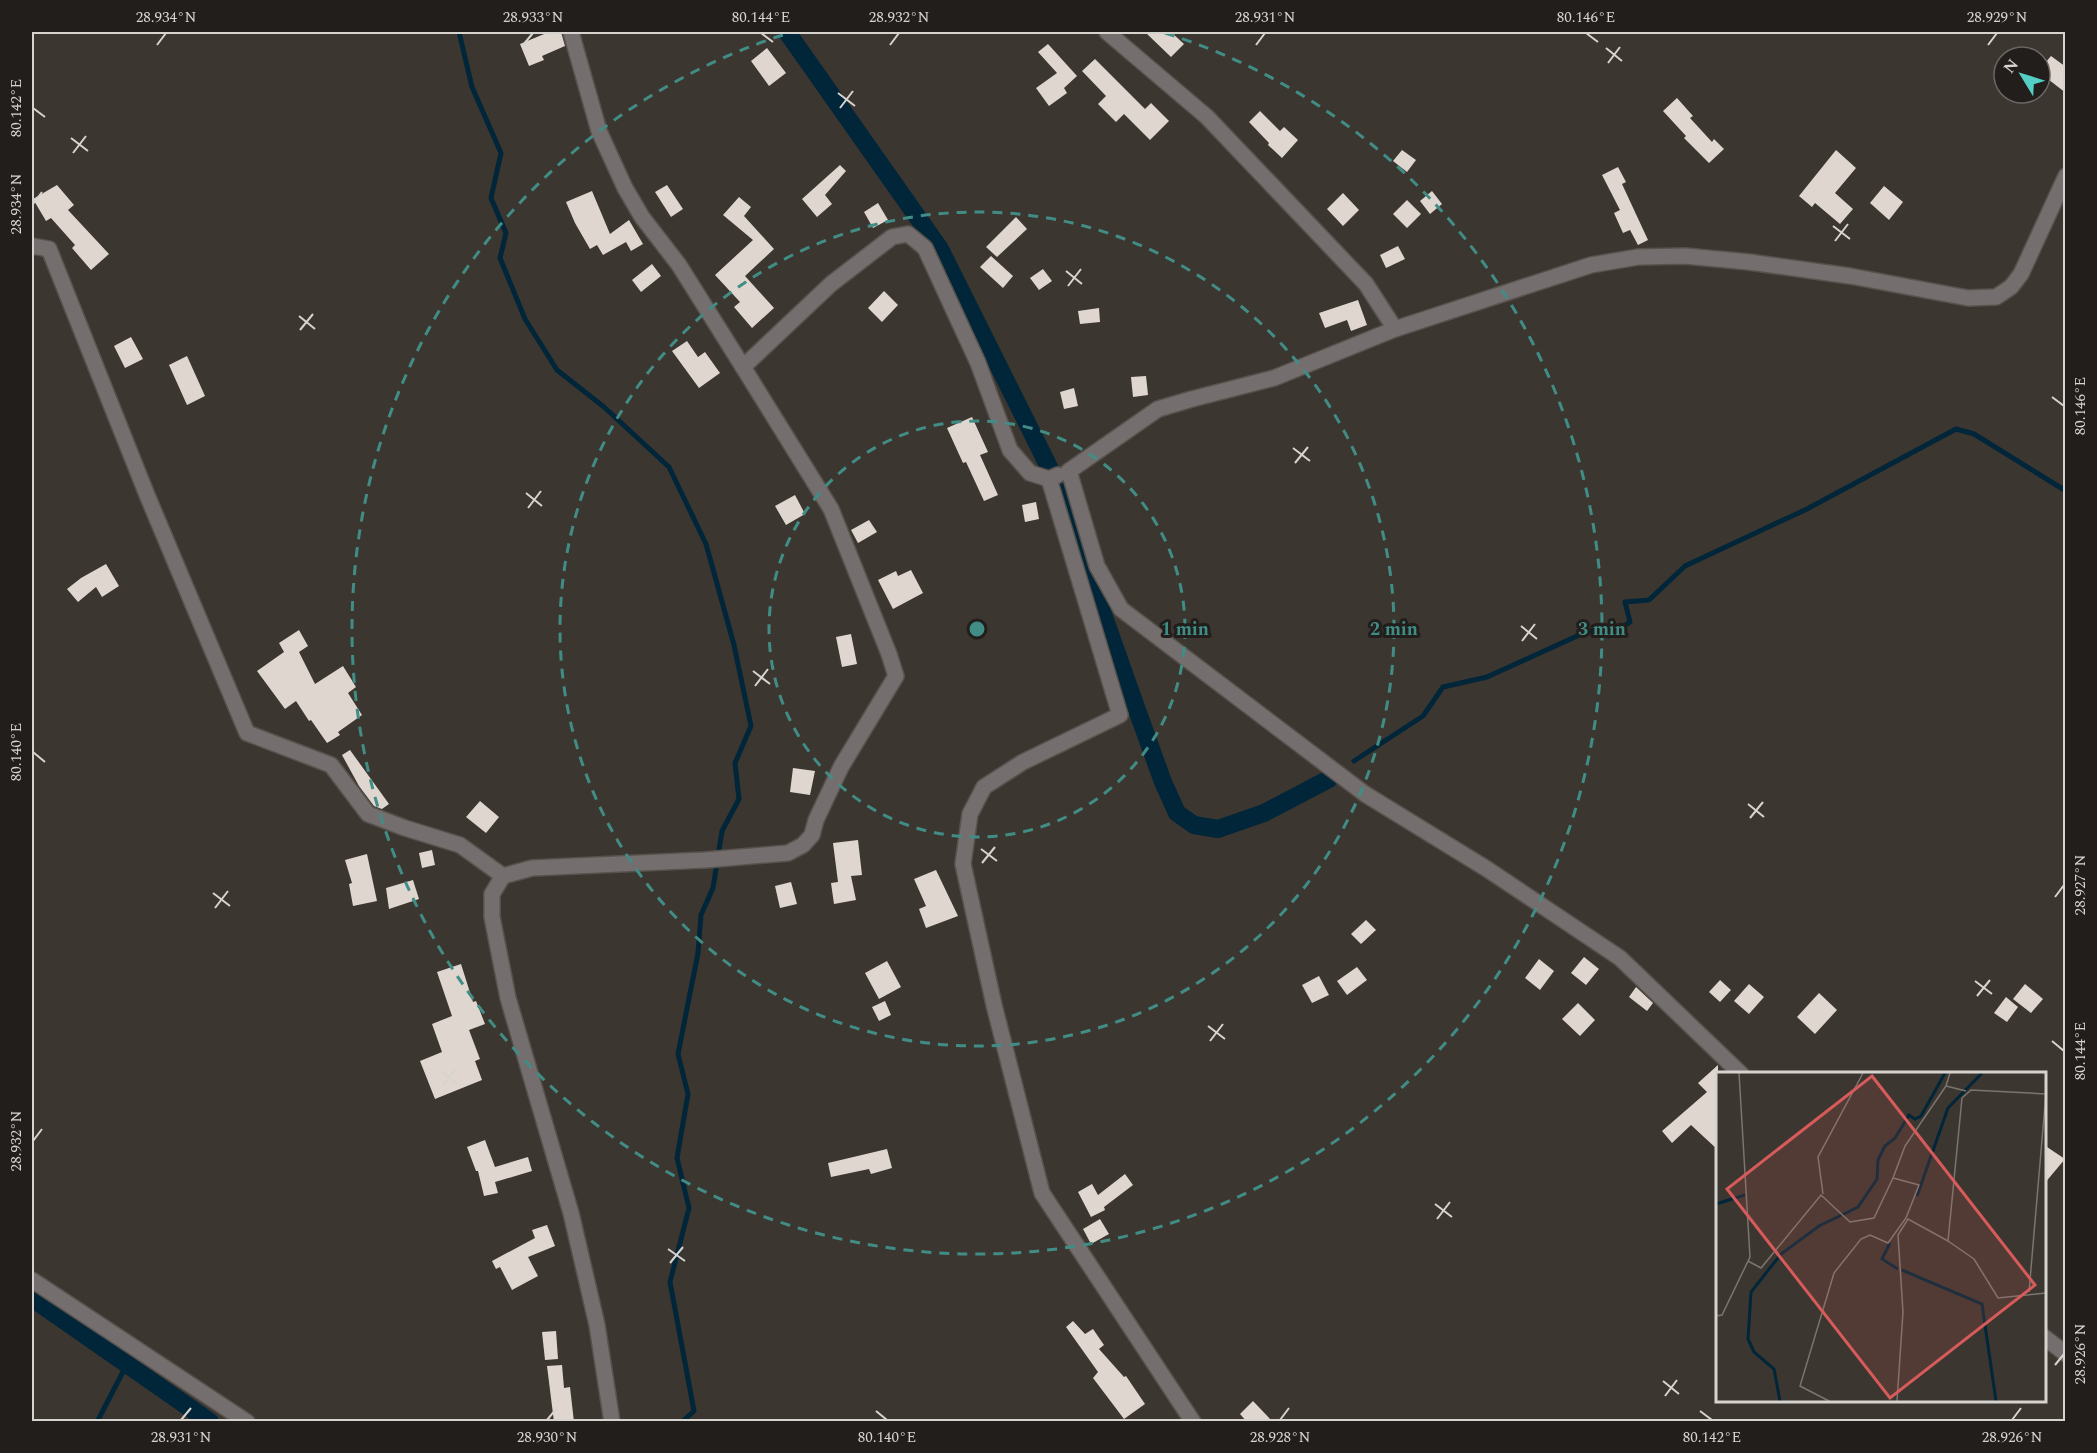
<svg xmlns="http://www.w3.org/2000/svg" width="2097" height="1453" font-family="Spectral,serif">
	<rect width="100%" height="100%" fill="#3c3630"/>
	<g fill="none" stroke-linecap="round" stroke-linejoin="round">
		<g stroke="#012639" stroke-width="5">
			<path d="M459 32 472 87 501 153 491 198 506 233 500 258 525 319 557 370 604 407 669 467 706 544 734 645 751 726 735 763 739 799 722 831 713 888 701 915 698 953 678 1054 688 1094 677 1158 689 1208 670 1282 694 1411 682 1422"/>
			<path d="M1354 761 1423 716 1443 687 1487 677 1588 631 1609 636 1630 622 1625 602 1649 600 1685 566 1807 509 1956 429 1974 434 2066 491"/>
			<path d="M97 1422 127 1364"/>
		</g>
		<g stroke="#012639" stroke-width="18">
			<path d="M787 32 940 249 1047 463 1057 484 1137 710 1163 782 1177 813 1194 825 1218 829 1264 813 1329 779"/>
			<path d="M32 1298 210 1422"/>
		</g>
	</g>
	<g fill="#e0d6d0">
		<path d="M549 32H561L565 46 542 56 544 60 529 66 520 44Z"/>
		<path d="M1145 32H1171L1184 44 1171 57Z"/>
		<path d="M1048 44 1077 76 1064 88 1067 93 1049 106 1036 88 1057 73 1038 52Z"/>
		<path d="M767 48 786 73 769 86 751 61Z"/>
		<path d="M2051 56 2066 67V93L2040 73V69Z"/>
		<path d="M1095 59 1145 109 1151 103 1169 121 1150 140 1124 114 1116 122 1098 104 1106 96 1082 71Z"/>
		<path d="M1677 98 1693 116 1690 118 1712 142 1714 139 1724 149 1709 163 1684 138 1686 136 1663 111Z"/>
		<path d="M1260 111 1280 131 1284 127 1298 140 1282 158 1268 145 1269 143 1249 122Z"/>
		<path d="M1402 150 1416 160 1407 172 1393 161Z"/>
		<path d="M1836 150 1856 168 1835 193 1853 209 1840 224 1815 203 1812 207 1799 196Z"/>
		<path d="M840 165 846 171 825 195 832 204 817 217 802 199Z"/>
		<path d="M1618 167 1626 182 1622 184 1648 240 1638 245 1630 230 1623 233 1614 213 1620 210 1602 175Z"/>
		<path d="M57 185 74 205 68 210 109 254 91 270 72 248 75 245 51 218 46 221 33 199Z"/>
		<path d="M667 185 683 209 671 217 655 192Z"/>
		<path d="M1884 186 1903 202 1889 220 1870 203Z"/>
		<path d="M592 191 610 234 629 220 643 244 631 251 626 242 603 255 597 245 590 249 575 223 566 202Z"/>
		<path d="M1432 191 1442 204 1430 214 1420 201Z"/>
		<path d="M1343 193 1359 210 1343 226 1327 209Z"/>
		<path d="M739 197 751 207 744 216 774 249 745 276 774 308 752 328 734 307 740 302 715 275 753 240 723 215Z"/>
		<path d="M1407 200 1421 214 1407 228 1393 214Z"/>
		<path d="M878 203 888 220 873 228 864 212Z"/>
		<path d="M1016 217 1027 229 997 257 986 247Z"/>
		<path d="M1398 246 1405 259 1386 268 1380 255Z"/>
		<path d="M991 256 1013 276 1003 288 980 267Z"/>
		<path d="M652 264 661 276 641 292 632 280Z"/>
		<path d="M1043 269 1052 281 1039 290 1030 278Z"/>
		<path d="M884 291 898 305 882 322 868 308Z"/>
		<path d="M1358 300 1367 325 1351 331 1347 320 1325 328 1319 313Z"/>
		<path d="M1099 308 1100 322 1080 324 1078 311Z"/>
		<path d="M131 337 143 359 125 368 114 346Z"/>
		<path d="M687 341 698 357 705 352 720 373 699 388 672 351Z"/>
		<path d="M187 356 205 396 187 405 169 365Z"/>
		<path d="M1146 376 1148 395 1133 397 1131 377Z"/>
		<path d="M1074 388 1078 406 1064 409 1060 392Z"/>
		<path d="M972 417 988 452 980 455 998 495 984 501 966 462 963 463 947 428Z"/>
		<path d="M795 495 805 514 786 525 775 506Z"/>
		<path d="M1036 502 1039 519 1025 522 1022 505Z"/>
		<path d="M869 520 877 532 858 543 851 530Z"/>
		<path d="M106 564 119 586 102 597 96 587 78 602 67 589 81 578Z"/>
		<path d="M911 570 923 593 893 609 878 580 896 571 898 576Z"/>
		<path d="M299 630 308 646 299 652 315 684 343 666 356 687 348 693 362 715 338 732 340 735 327 743 311 720 309 721 296 701 285 709 257 671 284 652 279 643Z"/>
		<path d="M851 634 857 664 842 667 836 637Z"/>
		<path d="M350 750 389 804 382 809 374 806 359 786 342 755Z"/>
		<path d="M793 768 815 771 810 795 790 792Z"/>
		<path d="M480 801 499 817 486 833 466 817Z"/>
		<path d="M858 840 862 875 851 876 856 900 834 904 831 883 838 882 833 843Z"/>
		<path d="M432 850 435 865 422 868 419 853Z"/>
		<path d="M367 854 377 901 353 906 349 884 352 883 345 860Z"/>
		<path d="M936 870 958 916 926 928 919 909 926 906 914 879Z"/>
		<path d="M413 880 419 899 389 909 386 888Z"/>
		<path d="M791 882 797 904 780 908 775 886Z"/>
		<path d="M1366 920 1376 930 1361 944 1351 934Z"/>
		<path d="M1584 957 1599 969 1586 985 1571 973Z"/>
		<path d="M1539 959 1554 971 1540 990 1525 978Z"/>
		<path d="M887 961 901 987 879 999 865 973Z"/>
		<path d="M461 964 473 1002 476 1001 485 1024 469 1030 480 1059 475 1061 482 1080 435 1099 420 1061 442 1052 432 1024 452 1016 437 972Z"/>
		<path d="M1357 967 1367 980 1347 995 1337 981Z"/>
		<path d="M1319 976 1329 995 1312 1003 1302 985Z"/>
		<path d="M1720 980 1731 990 1720 1002 1709 992Z"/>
		<path d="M1749 984 1764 997 1749 1014 1734 1001Z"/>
		<path d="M2025 984 2043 999 2031 1013 2013 999Z"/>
		<path d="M1636 987 1653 1003 1647 1011 1629 997Z"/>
		<path d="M1819 993 1837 1010 1815 1034 1797 1017Z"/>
		<path d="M2006 997 2018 1007 2007 1022 1994 1013Z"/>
		<path d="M885 1001 891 1015 879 1021 872 1007Z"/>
		<path d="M1578 1003 1595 1020 1580 1036 1562 1019Z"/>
		<path d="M1718 1065V1150L1691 1125 1672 1143 1662 1131 1707 1092 1698 1083Z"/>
		<path d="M485 1140 495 1167 528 1157 532 1171 495 1182 498 1193 484 1196 478 1171H476L467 1147Z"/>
		<path d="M2044 1145 2065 1159 2044 1184Z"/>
		<path d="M887 1149 892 1168 871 1174 869 1169 831 1177 828 1163Z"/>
		<path d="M1125 1174 1133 1185 1104 1207 1105 1210 1091 1217 1078 1192 1092 1184 1098 1195Z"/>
		<path d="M1100 1219 1109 1234 1091 1244 1083 1229Z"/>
		<path d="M547 1225 555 1246 528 1257 538 1276 512 1290 500 1267 496 1269 492 1261 535 1238 532 1230Z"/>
		<path d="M1073 1321 1085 1334 1093 1329 1104 1345 1099 1349 1124 1377 1126 1376 1145 1404 1124 1419 1093 1378 1098 1372 1066 1327Z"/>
		<path d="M556 1331 558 1359 545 1360 542 1332Z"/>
		<path d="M562 1365 564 1388 570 1387 574 1422H554L547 1366Z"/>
		<path d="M1253 1401 1273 1422H1247L1240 1414Z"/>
	</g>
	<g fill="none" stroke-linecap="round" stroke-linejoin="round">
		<g stroke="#58524d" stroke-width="18">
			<g id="minor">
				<path d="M571 32 599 131 625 188 642 217 679 265 743 367 831 284 892 237 908 234 925 248 978 363 1010 450 1030 473 1049 479 1058 475"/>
				<path d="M1107 32 1207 117 1366 284 1395 329 1274 378 1192 399 1158 409 1069 471 1097 566 1121 609 1365 794 1487 869 1620 958 1741 1074"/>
				<path d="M32 246 49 249 147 495 247 733 331 765 368 814 405 828 460 845 503 876"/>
				<path d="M1395 329 1591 265 1638 257 1685 256 1749 262 1850 276 1968 298 1996 297 2011 287 2021 274 2066 176"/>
				<path d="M1049 479 1120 715 1023 762 984 787 970 814 963 864 994 1005 1042 1193 1193 1422"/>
				<path d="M32 1280 247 1422"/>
				<path d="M2044 1337 2066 1354"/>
				<path d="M612 1422 597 1325 571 1213 508 998 492 917V894L503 876 532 868 705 860 788 853 803 845 812 835 816 820 841 767 896 676 889 654 831 509 743 367"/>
			</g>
		</g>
		<use href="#minor" stroke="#746f6e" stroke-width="15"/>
	</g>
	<path fill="none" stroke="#d7d3cf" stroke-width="2" d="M761 33 773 42M1586 33 1598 42M157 45 166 33M523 45 533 33M890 45 899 33M1256 45 1265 33M1988 45 1997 33M1606 48 1622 61M1608 63 1620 47M838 93 855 106M33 108 45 117M840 108 853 91M71 138 88 151M73 153 86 136M33 204 42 192M1833 226 1850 239M1835 241 1848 224M1066 271 1082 284M1068 286 1081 269M299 316 315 329M300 330 313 314M2052 397 2064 406M1293 448 1310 461M1295 463 1308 447M526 493 542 506M528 508 541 491M1521 626 1537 639M1522 641 1535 624M753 671 770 684M755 686 768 669M33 752 45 762M1748 804 1764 817M1750 818 1763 802M981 849 997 861M982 863 995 847M213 893 230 906M2055 897 2064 885M215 908 228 891M1975 981 1992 994M1977 996 1990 980M1208 1026 1225 1039M1210 1041 1223 1024M2052 1041 2064 1051M441 1071 457 1084M443 1086 455 1069M33 1141 42 1129M1435 1204 1452 1217M1437 1219 1450 1202M668 1249 685 1261M670 1263 683 1247M2055 1365 2064 1354M1663 1381 1679 1394M1665 1396 1677 1380M876 1411 887 1420M1700 1411 1712 1420M181 1420 191 1408M547 1420 557 1408M1280 1420 1289 1408M2012 1420 2021 1408"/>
	<g fill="none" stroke="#418d86" stroke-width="3" stroke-dasharray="10 8">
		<circle cx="977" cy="629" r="208"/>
		<circle cx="977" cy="629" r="417"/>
		<path d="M1165 33A625 625 0 1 1 789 33"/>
	</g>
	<g transform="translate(1716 1072)">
		<rect width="330" height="330" fill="#3c3630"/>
		<path fill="none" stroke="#012639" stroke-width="3" d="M201 124 232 36 266 1M0 132 29 123M174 171 166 187 182 197M186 198 266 232 280 329M64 329 58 297 38 280 32 267 35 220 65 182 103 154 142 135 161 107 162 88 169 74 179 66 193 43 199 47 205 44 229 1"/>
		<path fill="none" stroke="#7a7570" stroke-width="1.5" d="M234 1 230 14 250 19M107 122 102 85 147 1M232 169 258 187 282 226 330 221M32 189 45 196 105 123 134 150 158 146 177 106M313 220 330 21M0 244 6 243 34 185 23 1M113 329 84 314 118 201 145 167 154 163 172 171 190 146 203 113 177 106 189 74 230 14M181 329 187 240 182 163 192 147 232 169 246 26 255 18 330 22"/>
		<path fill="#d65b5a" fill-opacity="0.15" stroke="#d65b5a" stroke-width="3" d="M156 4 319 213 174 326 11 117Z"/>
		<rect width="330" height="330" fill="none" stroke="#d7d3cf" stroke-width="3"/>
	</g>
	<circle cx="977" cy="629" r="9" fill="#418d86" stroke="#211e1b" stroke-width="3"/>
	<g font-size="18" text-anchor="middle" font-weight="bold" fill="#418d86" stroke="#211e1b" stroke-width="6" stroke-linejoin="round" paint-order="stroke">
		<text x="1185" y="635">1 min</text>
		<text x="1394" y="635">2 min</text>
		<text x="1602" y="635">3 min</text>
	</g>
	<rect width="2097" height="1453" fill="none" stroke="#211e1b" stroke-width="66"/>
	<g transform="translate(2022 75) rotate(308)"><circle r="28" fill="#211e1b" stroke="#6a6663" stroke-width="1.5"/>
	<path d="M0-4.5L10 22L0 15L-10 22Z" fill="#55cec5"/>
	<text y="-9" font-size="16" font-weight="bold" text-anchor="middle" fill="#d7d3cf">N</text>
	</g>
	<rect x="33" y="33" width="2031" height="1387" fill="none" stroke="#d7d3cf" stroke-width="2"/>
	<g font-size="15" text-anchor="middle" fill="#d7d3cf">
		<text x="166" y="22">28.934°N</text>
		<text x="533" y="22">28.933°N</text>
		<text x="761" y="22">80.144°E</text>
		<text x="899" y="22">28.932°N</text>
		<text x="1265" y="22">28.931°N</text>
		<text x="1586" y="22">80.146°E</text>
		<text x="1997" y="22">28.929°N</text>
		<text transform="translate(16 108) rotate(-90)" y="5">80.142°E</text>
		<text transform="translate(16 204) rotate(-90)" y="5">28.934°N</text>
		<text transform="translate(2080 406) rotate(-90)" y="5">80.146°E</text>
		<text transform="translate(16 752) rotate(-90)" y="5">80.140°E</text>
		<text transform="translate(2080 885) rotate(-90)" y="5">28.927°N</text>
		<text transform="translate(2080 1051) rotate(-90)" y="5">80.144°E</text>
		<text transform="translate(16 1141) rotate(-90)" y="5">28.932°N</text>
		<text transform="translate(2080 1354) rotate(-90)" y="5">28.926°N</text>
		<text x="181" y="1442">28.931°N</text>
		<text x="547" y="1442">28.930°N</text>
		<text x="887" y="1442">80.140°E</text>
		<text x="1280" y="1442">28.928°N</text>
		<text x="1712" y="1442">80.142°E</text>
		<text x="2012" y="1442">28.926°N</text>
	</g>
</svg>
